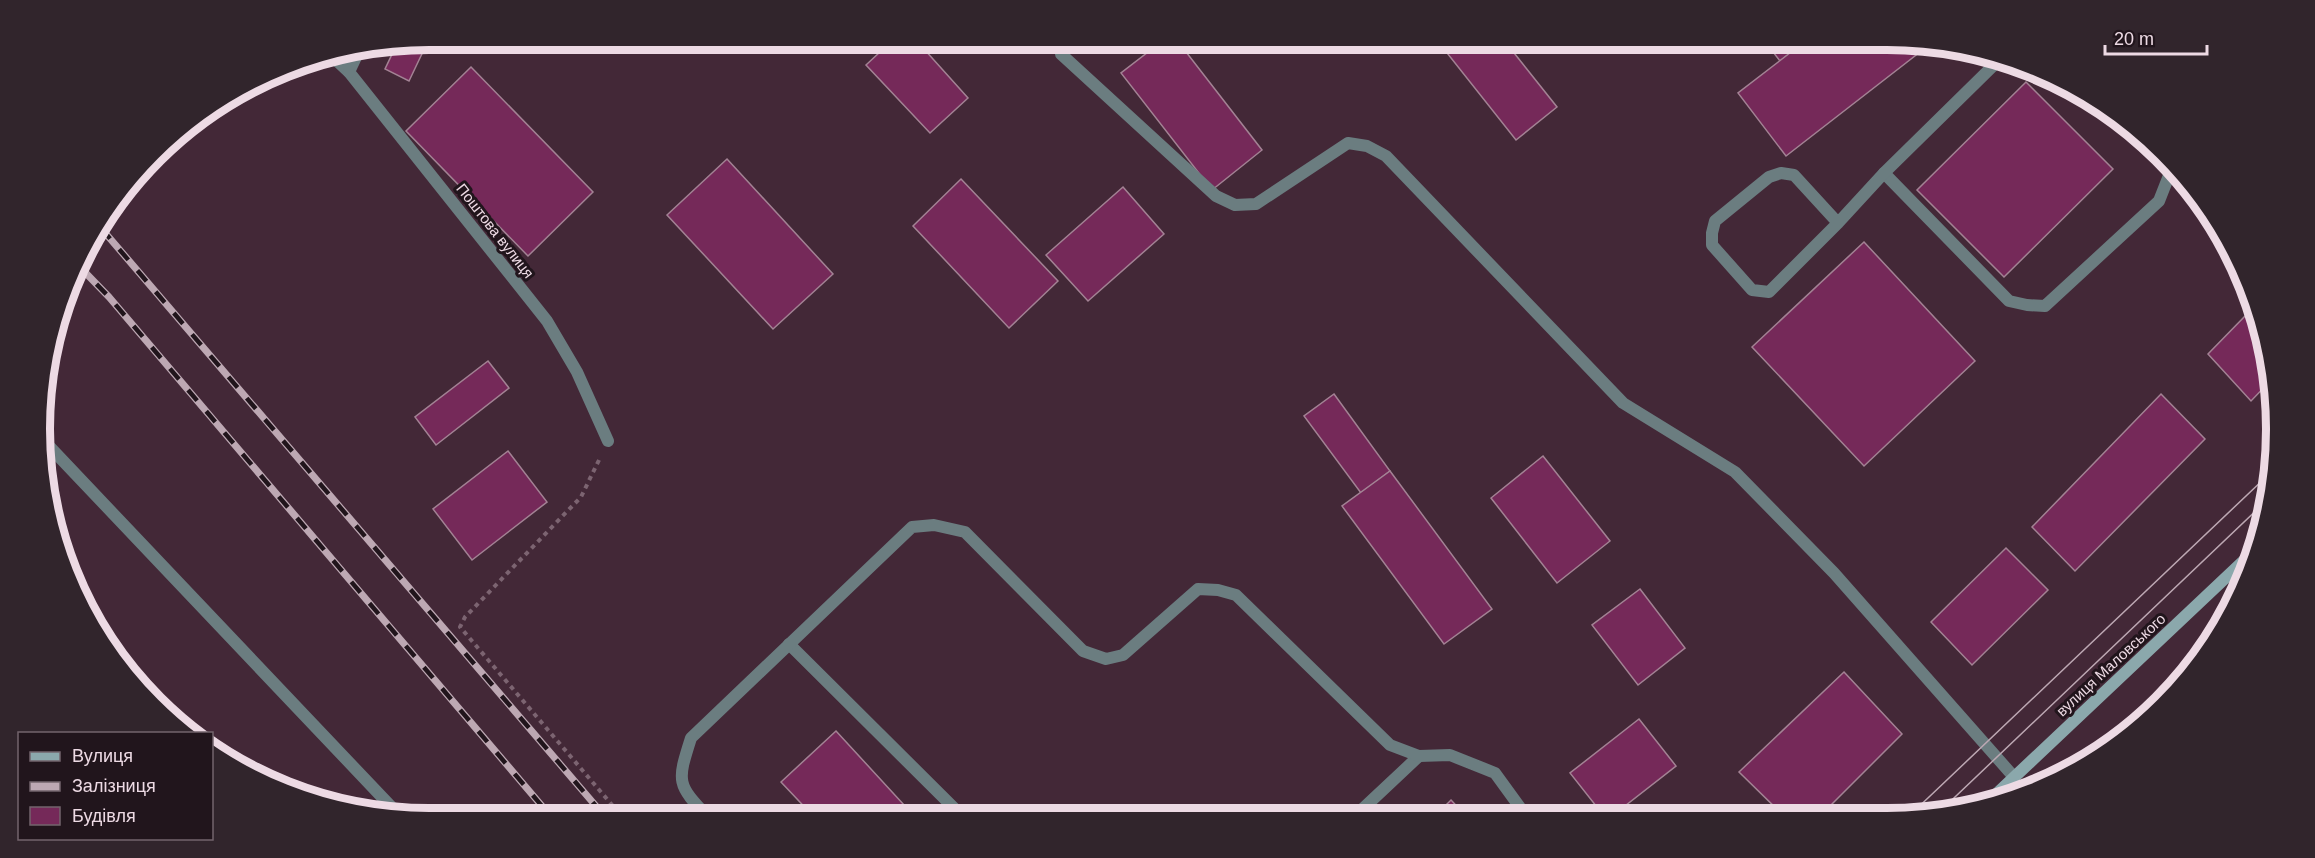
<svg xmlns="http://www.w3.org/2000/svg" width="2315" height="858" font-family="Helvetica,sans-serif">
	<rect width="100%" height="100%" fill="#432837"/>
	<g fill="#752959" stroke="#a38294" stroke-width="1.5">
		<path d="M429 39 409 81 385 69 396 46Z"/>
		<path d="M839 39H860L846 49Z"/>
		<path d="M894 39H915L968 98 930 133 866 65Z"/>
		<path d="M1165 39H1176L1262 150 1212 190 1121 73Z"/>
		<path d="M1436 39H1503L1557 107 1516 140Z"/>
		<path d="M1763 39H1808L1780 61Z"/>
		<path d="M1808 39H1886L1929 45 1786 156 1738 93Z"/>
		<path d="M471 67 593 192 528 256 406 131Z"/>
		<path d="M2026 82 2113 169 2004 277 1917 190Z"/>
		<path d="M727 159 833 274 773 329 667 215Z"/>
		<path d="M961 179 1058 281 1009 328 913 226Z"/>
		<path d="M1123 187 1164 234 1088 301 1046 255Z"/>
		<path d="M1864 242 1975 361 1864 466 1752 347Z"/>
		<path d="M2250 311 2273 378 2251 401 2208 354Z"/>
		<path d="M488 361 509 388 436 445 415 417Z"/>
		<path d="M1334 394 1390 471 1361 493 1304 416Z"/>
		<path d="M2161 394 2205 439 2075 571 2032 527Z"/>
		<path d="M508 451 547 502 472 560 433 509Z"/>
		<path d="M1543 456 1610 541 1557 583 1491 498Z"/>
		<path d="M1390 471 1492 609 1444 644 1342 506Z"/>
		<path d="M2006 548 2048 590 1972 665 1931 622Z"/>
		<path d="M1640 589 1685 648 1638 685 1592 625Z"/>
		<path d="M1844 672 1902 734 1820 816H1784L1739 772Z"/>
		<path d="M1639 719 1676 766 1612 816H1604L1570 773Z"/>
		<path d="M836 731 916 818H815L781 782Z"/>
		<path d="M1451 800 1467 817H1434Z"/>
	</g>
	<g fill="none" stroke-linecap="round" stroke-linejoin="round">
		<path stroke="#7c6471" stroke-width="4" stroke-dasharray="4.5 4.5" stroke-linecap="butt" d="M599 460 581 497 465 617 460 627 624 819"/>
		<g stroke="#6b7d80" stroke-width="12">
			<path d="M1061 54 1216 196 1235 205 1256 204 1348 143 1367 146 1386 156 1623 403 1735 472 1834 573 2014 777"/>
			<path d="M1884 173 2009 301 2027 305 2045 306 2159 201 2170 173"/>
			<path d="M1838 223 1794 175 1781 173 1769 177 1715 221 1712 233V245L1752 290 1769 292 1838 223 1884 173 2000 59"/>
			<path d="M47 444 399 815"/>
			<path d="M789 644 964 818"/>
			<path d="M1354 817 1419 756"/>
			<path d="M709 818C676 784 677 782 691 738L912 527 934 525 965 532 1083 651 1106 659 1123 655 1198 589 1218 590 1236 595 1390 745 1419 756 1450 755 1495 773 1527 817"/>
		</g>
		<g stroke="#6b7d80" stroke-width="12">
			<path d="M334 58 349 72 547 321 577 372 608 441"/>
			<path d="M349 72 358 53"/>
		</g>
		<path stroke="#8ba8ac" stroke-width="12" d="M1990 800 2254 551"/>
		<g stroke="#bda8b3" stroke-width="1.5">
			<path d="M1909 816 2266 477"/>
			<path d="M1935 816 2264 503"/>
		</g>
		<g stroke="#bda8b3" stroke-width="7">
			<g id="rail">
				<path d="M101 228 607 819"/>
				<path d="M77 264 109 297 553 819"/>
			</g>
		</g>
		<use href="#rail" stroke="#21151c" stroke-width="4.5" stroke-dasharray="14" stroke-linecap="butt"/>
	</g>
	<g text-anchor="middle" stroke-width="6" stroke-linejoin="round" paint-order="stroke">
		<g font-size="15" fill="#eddae4" stroke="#21151c">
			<text transform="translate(495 231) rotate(52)" y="5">Поштова вулиця</text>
			<text transform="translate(2111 665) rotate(-43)" y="5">вулиця Маловського</text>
		</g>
	</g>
	<path d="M0 0H2315V858H0ZM429 50H1887A379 379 0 0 1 2266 429V429A379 379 0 0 1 1887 808H429A379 379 0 0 1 50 429V429A379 379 0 0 1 429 50Z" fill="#31252c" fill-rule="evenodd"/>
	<path fill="none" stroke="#eddae4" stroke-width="8" d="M429 50H1887A379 379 0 0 1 2266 429V429A379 379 0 0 1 1887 808H429A379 379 0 0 1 50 429V429A379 379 0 0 1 429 50Z"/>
	<rect x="18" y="732" width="195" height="108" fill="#21151c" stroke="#73646c" stroke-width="1.5"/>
	<rect x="30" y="752" width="30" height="9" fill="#8ba8ac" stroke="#73646c" stroke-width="1.5"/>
	<text x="72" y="762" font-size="18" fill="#eddae4">Вулиця</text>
	<rect x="30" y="782" width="30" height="9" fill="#bda8b3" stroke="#73646c" stroke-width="1.5"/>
	<text x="72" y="792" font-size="18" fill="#eddae4">Залізниця</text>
	<rect x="30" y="807" width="30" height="18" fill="#752959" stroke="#73646c" stroke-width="1.5"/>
	<text x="72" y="822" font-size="18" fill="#eddae4">Будівля</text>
	<path d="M2105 45v9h102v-9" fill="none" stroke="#eddae4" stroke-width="3"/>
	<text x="2114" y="45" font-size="18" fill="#eddae4" stroke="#21151c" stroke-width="4.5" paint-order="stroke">20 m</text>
</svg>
